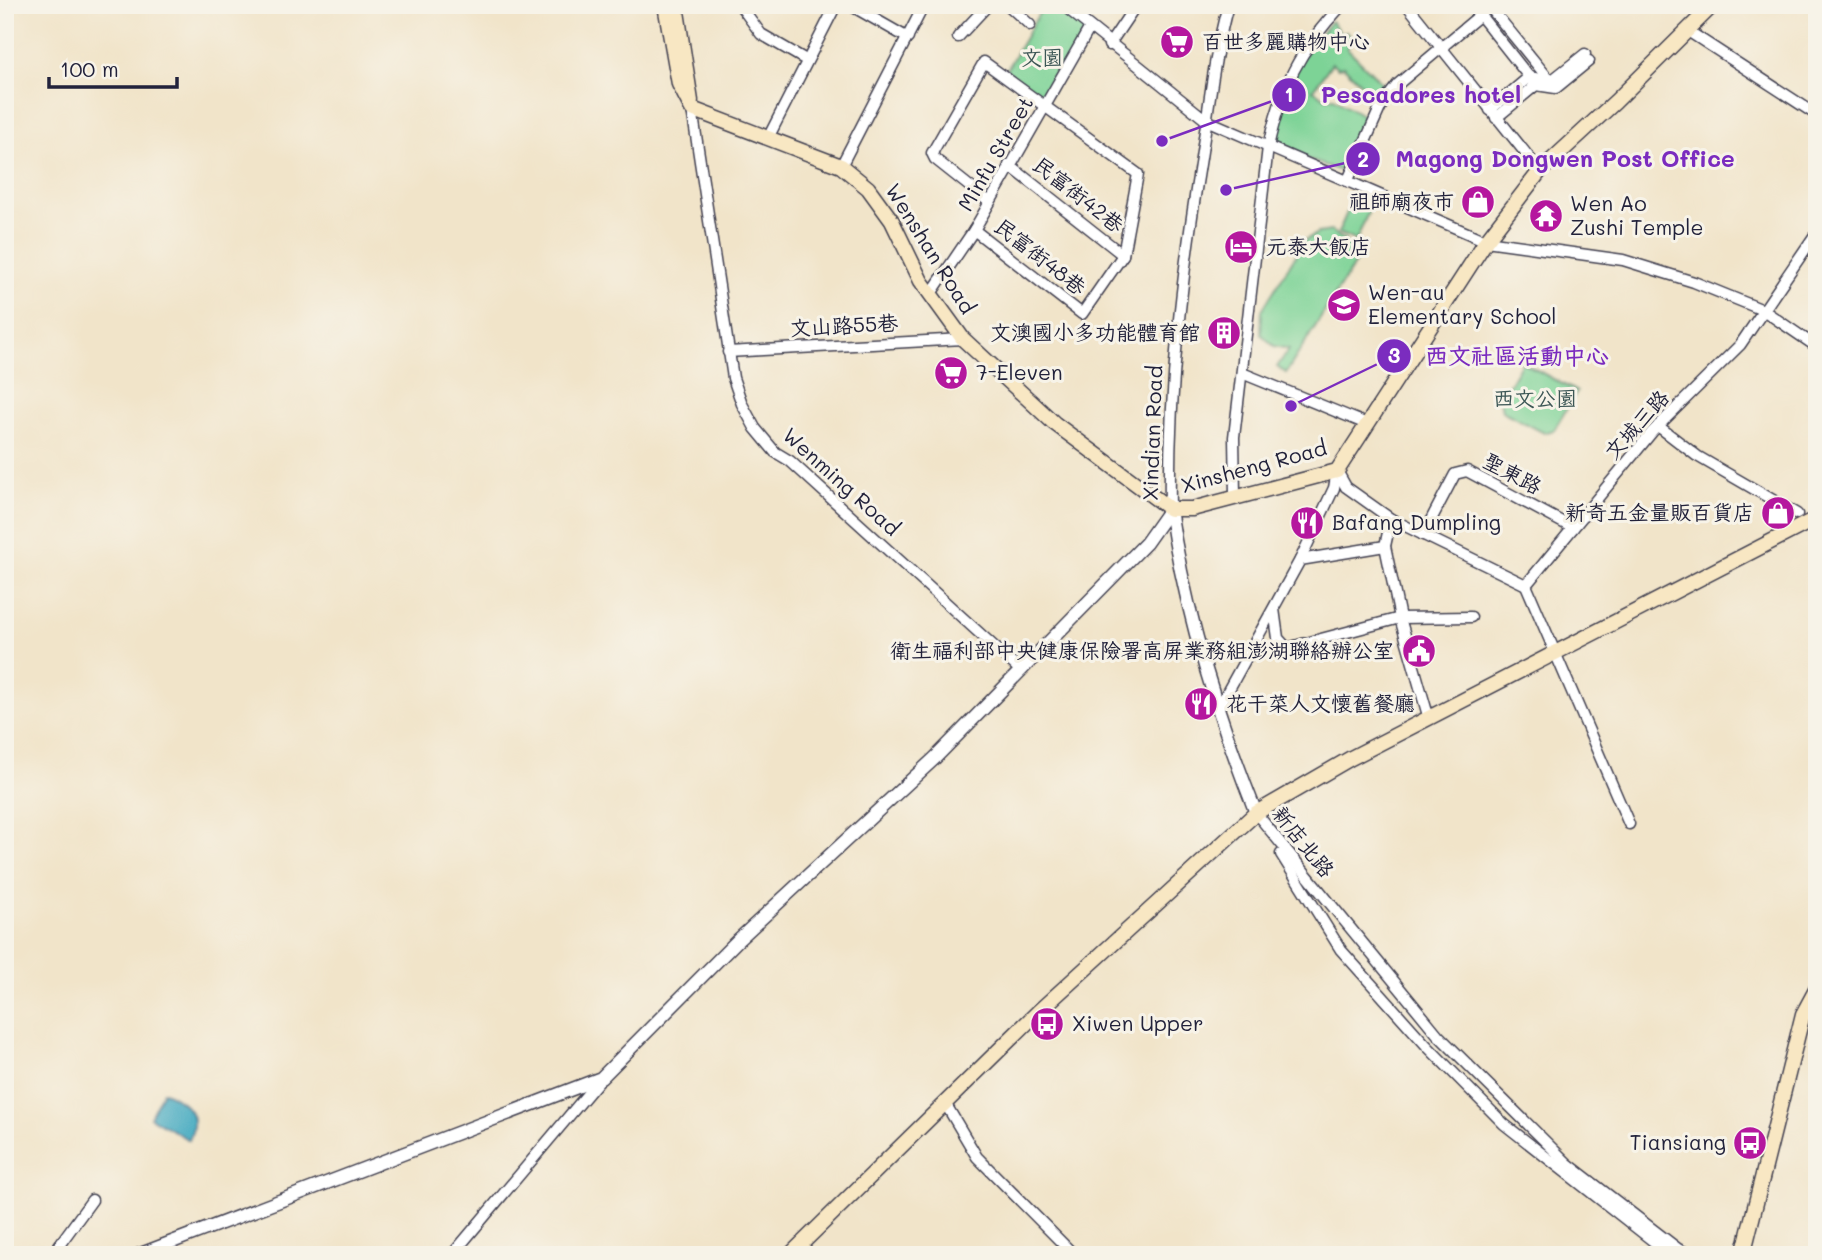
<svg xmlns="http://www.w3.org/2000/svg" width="1822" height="1260" font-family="Mali,'LXGW WenKai TC',sans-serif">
	<rect width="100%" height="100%" fill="#f7f3e8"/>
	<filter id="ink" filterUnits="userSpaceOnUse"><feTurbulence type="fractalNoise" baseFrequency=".0143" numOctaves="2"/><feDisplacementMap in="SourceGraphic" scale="14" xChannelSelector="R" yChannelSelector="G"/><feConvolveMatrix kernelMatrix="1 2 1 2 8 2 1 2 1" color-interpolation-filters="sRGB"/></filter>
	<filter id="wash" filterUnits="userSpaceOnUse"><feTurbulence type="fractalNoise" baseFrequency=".00686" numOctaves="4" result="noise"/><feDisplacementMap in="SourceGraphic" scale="28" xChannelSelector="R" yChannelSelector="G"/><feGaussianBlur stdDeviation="1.57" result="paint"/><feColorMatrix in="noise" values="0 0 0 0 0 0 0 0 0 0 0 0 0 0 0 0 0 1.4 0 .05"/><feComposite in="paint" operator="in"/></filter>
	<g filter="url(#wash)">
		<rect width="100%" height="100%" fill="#f1e4c9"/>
		<g fill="#7dd396" stroke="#507a68" stroke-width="2">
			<path d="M1044 5H1059L1086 30 1045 103 1005 72Z"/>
			<path d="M1331 21 1342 35 1346 31 1353 40 1347 48 1385 86 1377 99 1343 66 1338 68 1332 63 1313 90 1326 98H1334L1365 117 1354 135 1340 171 1271 146 1299 61Z"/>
			<path d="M1352 201 1370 208 1356 241 1338 233Z"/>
			<path d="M1331 231 1345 241 1350 250 1356 242 1365 247 1286 373 1277 367 1289 349 1274 346 1261 334 1262 310 1305 240 1318 233Z"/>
			<path d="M1522 362 1577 392 1554 430 1544 433 1502 411 1500 400Z"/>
		</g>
		<path fill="#40a8c0" stroke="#31657e" stroke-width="2" d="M163 1091C186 1102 201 1113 189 1140L150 1117Z"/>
	</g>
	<g filter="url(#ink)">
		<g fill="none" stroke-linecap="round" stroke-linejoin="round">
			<g stroke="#413f50" stroke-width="13">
				<g id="minor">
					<path d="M740 5 761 34 806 60"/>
					<path d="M850 5 908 38"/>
					<path d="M1008 5 1030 25"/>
					<path d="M1063 5 1206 120 1486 241 1623 260 1694 282 1763 310 1817 347"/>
					<path d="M1407 5 1540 171"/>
					<path d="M1490 7 1552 83"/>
					<path d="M1480 15 1533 82"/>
					<path d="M1688 31 1817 115"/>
					<path d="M958 37 988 5"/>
					<path d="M1109 45 1136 5"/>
					<path d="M692 109 733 378 742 404 755 428 775 452 790 461 1020 670"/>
					<path d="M1490 110 1529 77 1551 81 1585 54"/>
					<path d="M1496 118 1536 85 1556 88 1589 61"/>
					<path d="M768 138 836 5"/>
					<path d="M1009 165 1123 255"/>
					<path d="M841 166 924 5"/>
					<path d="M1348 180 1381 106 1398 84 1492 5"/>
					<path d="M974 230 1082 314 1123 255 1138 174 984 62 932 153 935 159 988 201"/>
					<path d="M930 295 974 230 1089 29"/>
					<path d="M728 352 963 339"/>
					<path d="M1242 373 1367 424"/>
					<path d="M1658 426 1697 456 1797 514"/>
					<path d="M1337 471 1346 487 1391 519 1526 585"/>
					<path d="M1235 496 1234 437 1268 147C1281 87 1299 50 1342 5"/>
					<path d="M1170 509C1168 390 1182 275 1201 158 1209 107 1214 55 1228 5"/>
					<path d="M1391 519 1385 546 1400 618 1429 719"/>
					<path d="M1423 535 1455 474 1467 471 1573 528"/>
					<path d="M1300 560 1385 546"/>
					<path d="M1274 609 1278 638 1287 648 1400 618 1471 617"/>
					<path d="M1218 709 1300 560 1334 488 1337 471"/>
					<path d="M1256 813 1438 1035 1568 1164 1678 1249 1691 1255"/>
					<path d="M1629 824 1526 585 1652 432 1740 345 1817 232"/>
					<path d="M1281 854 1341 950 1426 1045 1504 1124 1671 1255"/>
					<path d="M945 1103 977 1157 1074 1255"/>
					<path d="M52 1255 92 1200"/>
					<path d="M452 1255 601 1078"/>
				</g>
			</g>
			<g stroke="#413f50" stroke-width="15">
				<g id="tertiary">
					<path d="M1170 509C1185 613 1217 715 1256 813"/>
					<path d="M138 1255 601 1078 738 940 935 758 1146 543 1170 509"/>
				</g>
			</g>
			<g stroke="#413f50" stroke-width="17">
				<g id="secondary">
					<path d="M665 5 679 84 692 109 841 166 868 188 892 221 921 281 963 339 1054 423 1170 509H1192L1337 471 1486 241 1540 171 1615 102 1713 5"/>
					<path d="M676 5 691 101"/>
					<path d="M790 1255 1038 1012 1256 813 1351 758 1817 518"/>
					<path d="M1743 1255 1803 1014 1817 988"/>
				</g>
			</g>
			<use href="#minor" stroke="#fff" stroke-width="10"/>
			<use href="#tertiary" stroke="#fff" stroke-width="12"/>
			<use href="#secondary" stroke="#f8e7c3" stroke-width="14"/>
		</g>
	</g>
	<defs>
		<g id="supermarket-disc" transform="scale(1.75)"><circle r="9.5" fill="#b5179e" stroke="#f7f3e8"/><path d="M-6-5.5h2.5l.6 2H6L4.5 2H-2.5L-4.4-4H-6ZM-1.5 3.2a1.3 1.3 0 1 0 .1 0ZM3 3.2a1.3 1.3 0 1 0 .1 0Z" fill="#fff"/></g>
		<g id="shop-disc" transform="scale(1.75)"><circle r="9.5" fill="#b5179e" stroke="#f7f3e8"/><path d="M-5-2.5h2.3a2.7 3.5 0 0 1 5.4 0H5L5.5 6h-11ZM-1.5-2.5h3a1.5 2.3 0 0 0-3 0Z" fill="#fff"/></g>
		<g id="temple-disc" transform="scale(1.75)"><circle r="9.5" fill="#b5179e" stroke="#f7f3e8"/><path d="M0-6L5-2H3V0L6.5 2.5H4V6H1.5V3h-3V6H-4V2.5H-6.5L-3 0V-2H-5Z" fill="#fff"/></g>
		<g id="hotel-disc" transform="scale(1.75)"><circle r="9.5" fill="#b5179e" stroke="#f7f3e8"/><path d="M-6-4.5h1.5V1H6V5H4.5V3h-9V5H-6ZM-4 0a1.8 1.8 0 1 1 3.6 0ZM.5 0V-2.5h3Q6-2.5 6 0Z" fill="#fff"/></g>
		<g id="school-disc" transform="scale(1.75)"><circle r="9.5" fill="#b5179e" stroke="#f7f3e8"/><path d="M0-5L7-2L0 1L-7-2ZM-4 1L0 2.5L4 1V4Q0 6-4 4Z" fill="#fff"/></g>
		<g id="building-disc" transform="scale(1.75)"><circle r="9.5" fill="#b5179e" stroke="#f7f3e8"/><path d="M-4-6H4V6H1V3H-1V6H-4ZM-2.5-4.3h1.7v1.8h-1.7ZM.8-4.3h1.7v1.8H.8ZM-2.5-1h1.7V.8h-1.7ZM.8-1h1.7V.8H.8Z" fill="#fff"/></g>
		<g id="restaurant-disc" transform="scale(1.75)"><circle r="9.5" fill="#b5179e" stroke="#f7f3e8"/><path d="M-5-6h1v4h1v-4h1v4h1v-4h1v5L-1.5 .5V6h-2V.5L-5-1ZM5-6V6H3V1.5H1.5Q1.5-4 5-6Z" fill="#fff"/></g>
		<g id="civic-disc" transform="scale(1.75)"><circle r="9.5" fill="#b5179e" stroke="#f7f3e8"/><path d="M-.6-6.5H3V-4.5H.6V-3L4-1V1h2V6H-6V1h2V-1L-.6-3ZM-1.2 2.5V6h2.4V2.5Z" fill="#fff"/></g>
		<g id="bus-disc" transform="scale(1.75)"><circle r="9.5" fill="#b5179e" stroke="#f7f3e8"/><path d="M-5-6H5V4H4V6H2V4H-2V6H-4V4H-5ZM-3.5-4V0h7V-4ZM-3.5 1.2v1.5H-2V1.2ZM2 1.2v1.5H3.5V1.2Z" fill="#fff"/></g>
	</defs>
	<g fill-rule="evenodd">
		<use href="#supermarket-disc" x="1177" y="42"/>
		<use href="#shop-disc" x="1478" y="202"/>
		<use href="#temple-disc" x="1546" y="216"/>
		<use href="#hotel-disc" x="1241" y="247"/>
		<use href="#school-disc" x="1344" y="305"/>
		<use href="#building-disc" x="1224" y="333"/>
		<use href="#supermarket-disc" x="951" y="373"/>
		<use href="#shop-disc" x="1778" y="513"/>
		<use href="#restaurant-disc" x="1307" y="523"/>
		<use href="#civic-disc" x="1419" y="651"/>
		<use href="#restaurant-disc" x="1201" y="704"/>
		<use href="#bus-disc" x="1047" y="1024"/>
		<use href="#bus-disc" x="1750" y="1143"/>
	</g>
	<g text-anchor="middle" stroke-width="6" stroke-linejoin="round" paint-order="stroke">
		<g font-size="21" fill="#22223b" stroke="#f7f3e8" text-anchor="start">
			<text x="1202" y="49">百世多麗購物中心</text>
			<text x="1454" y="209" text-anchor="end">祖師廟夜市</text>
			<text x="1570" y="211">Wen Ao<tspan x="1570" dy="24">Zushi Temple</tspan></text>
			<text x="1266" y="254">元泰大飯店</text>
			<text x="1368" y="300">Wen-au<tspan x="1368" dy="24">Elementary School</tspan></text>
			<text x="1200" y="340" text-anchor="end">文澳國小多功能體育館</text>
			<text x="976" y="380">7-Eleven</text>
			<text x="1754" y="520" text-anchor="end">新奇五金量販百貨店</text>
			<text x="1332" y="530">Bafang Dumpling</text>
			<text x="1394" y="658" text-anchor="end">衛生福利部中央健康保險署高屏業務組澎湖聯絡辦公室</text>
			<text x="1226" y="711">花干菜人文懷舊餐廳</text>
			<text x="1072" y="1031">Xiwen Upper</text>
			<text x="1726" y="1150" text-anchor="end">Tiansiang</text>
		</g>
		<g font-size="21" fill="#3d5756" stroke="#f7f3e8">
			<text x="1042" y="65">文園</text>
			<text x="1535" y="406">西文公園</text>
		</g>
		<g font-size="21" fill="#22223b" stroke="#f7f3e8">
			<text transform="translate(996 154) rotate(-60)" y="7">Minfu Street</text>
			<text transform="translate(1078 195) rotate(38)" y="7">民富街42巷</text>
			<text transform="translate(930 249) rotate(58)" y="7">Wenshan Road</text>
			<text transform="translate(1040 257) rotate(38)" y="7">民富街48巷</text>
			<text transform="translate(844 326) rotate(-3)" y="7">文山路55巷</text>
			<text transform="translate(1637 425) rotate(-48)" y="7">文城三路</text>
			<text transform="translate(1153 433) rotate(-88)" y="7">Xindian Road</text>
			<text transform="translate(1254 467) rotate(-15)" y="7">Xinsheng Road</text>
			<text transform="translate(1512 474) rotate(28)" y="7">聖東路</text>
			<text transform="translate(841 482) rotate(42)" y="7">Wenming Road</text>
			<text transform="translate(1303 842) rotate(51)" y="7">新店北路</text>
		</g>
	</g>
	<path fill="none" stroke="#7b2cbf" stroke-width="2.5" d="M1162 141L1289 95M1226 190L1363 159M1291 406L1394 356"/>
	<g fill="#7b2cbf" stroke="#f7f3e8" stroke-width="2.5">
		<circle cx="1162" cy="141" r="7"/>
		<circle cx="1226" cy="190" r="7"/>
		<circle cx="1291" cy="406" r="7"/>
		<circle cx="1289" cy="95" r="18"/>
		<circle cx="1363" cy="159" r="18"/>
		<circle cx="1394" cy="356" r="18"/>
	</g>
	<g font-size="21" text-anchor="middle" font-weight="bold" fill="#fff">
		<text x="1289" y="102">1</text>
		<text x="1363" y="167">2</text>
		<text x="1394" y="363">3</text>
	</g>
	<g font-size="23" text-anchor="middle" font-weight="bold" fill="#7b2cbf" stroke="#f7f3e8" stroke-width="6" stroke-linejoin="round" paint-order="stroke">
		<text x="1421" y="103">Pescadores hotel</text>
		<text x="1565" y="167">Magong Dongwen Post Office</text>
		<text x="1517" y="364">西文社區活動中心</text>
	</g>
	<rect width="1822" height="1260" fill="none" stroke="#f7f3e8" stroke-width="28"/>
	<path d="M49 77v10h128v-10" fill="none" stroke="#22223b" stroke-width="3.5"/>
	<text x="60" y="77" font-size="21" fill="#22223b" stroke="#f7f3e8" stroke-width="5" paint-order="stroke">100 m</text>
</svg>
